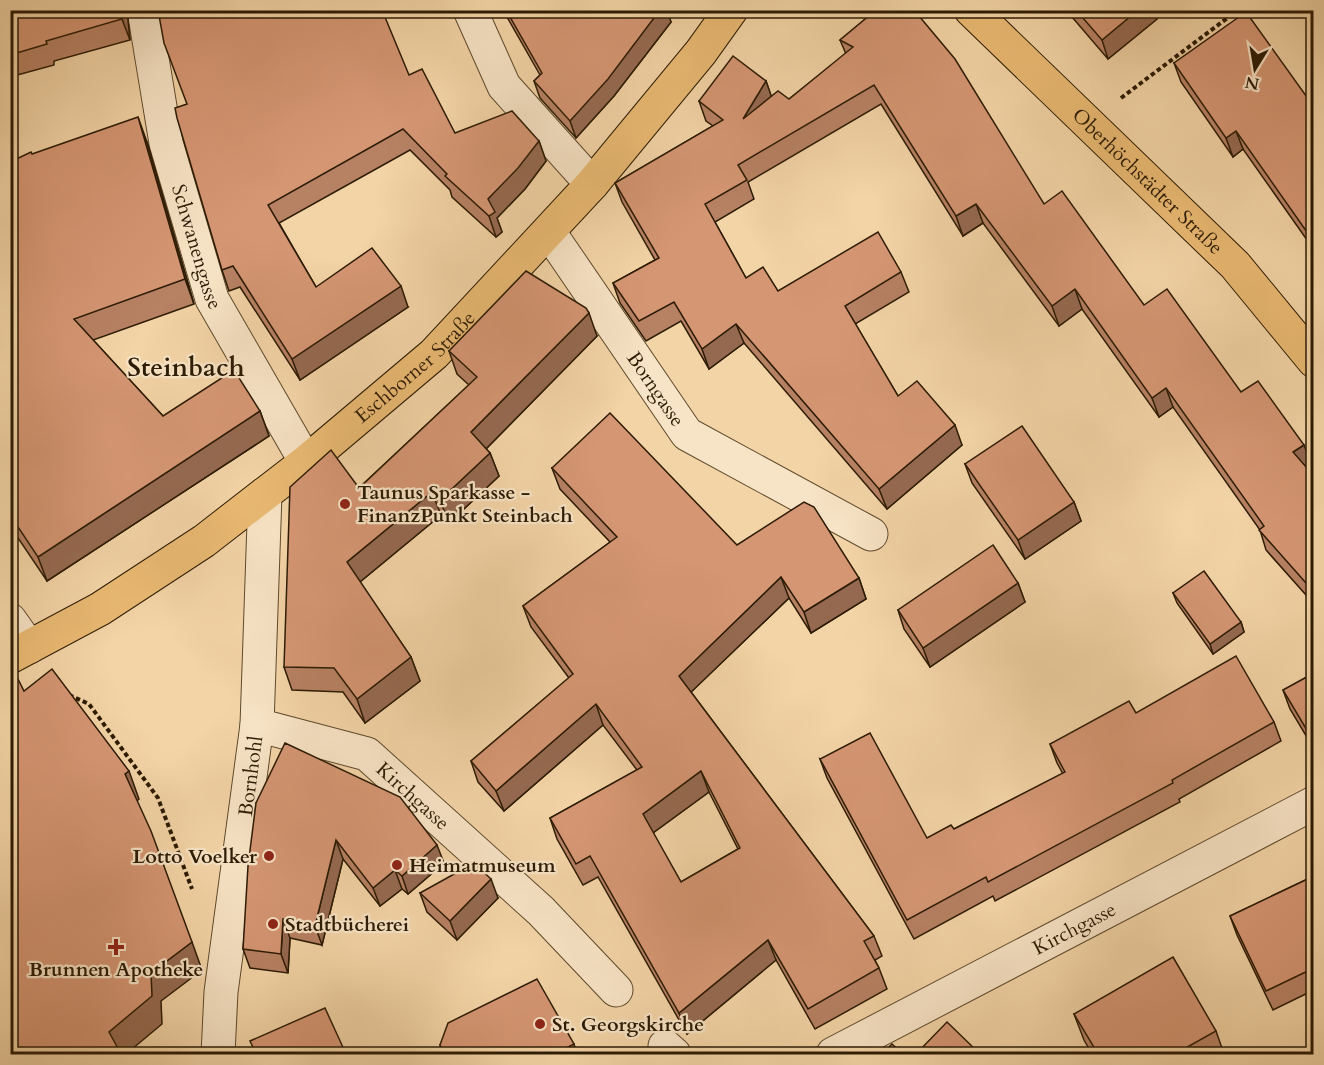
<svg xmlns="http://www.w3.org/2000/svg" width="1324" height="1065" font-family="Cardo,serif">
	<rect width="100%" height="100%" fill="#f3d4a6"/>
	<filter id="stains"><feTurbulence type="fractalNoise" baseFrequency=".00333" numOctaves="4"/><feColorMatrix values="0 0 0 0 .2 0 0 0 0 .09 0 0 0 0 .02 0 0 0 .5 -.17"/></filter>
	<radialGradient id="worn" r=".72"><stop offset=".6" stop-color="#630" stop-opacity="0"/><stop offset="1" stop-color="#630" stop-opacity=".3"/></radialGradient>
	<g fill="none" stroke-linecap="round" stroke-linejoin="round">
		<g stroke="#5e492c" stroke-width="35">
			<g id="minor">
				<path id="s1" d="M144 10 166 143 212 299 306 462"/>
				<path d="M470 10 504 86 592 184"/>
				<path id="s2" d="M549 232 687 434 871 534"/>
				<path d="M10 620 29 647"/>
				<path id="s3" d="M257 725 367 754 541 911 616 990"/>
				<path d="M665 1046 674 1054"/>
				<path id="s4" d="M218 1054 221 992 257 725 265 494"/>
				<path id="s5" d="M833 1054 1314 803"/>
			</g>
		</g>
		<g stroke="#2c1b04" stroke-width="35">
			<g id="major">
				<path id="s6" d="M971 10 1235 265 1314 361"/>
				<path id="s7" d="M10 657 100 609 204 541 306 462 434 354 592 184 701 52 731 10"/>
			</g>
		</g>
		<g stroke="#2c1b04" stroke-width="4" stroke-dasharray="4.5 3" stroke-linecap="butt">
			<path d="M1121 98 1238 10"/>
			<path d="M69 695 89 704 158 798 192 889"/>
		</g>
		<use href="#minor" stroke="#f7e3c5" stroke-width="33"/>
		<use href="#major" stroke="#eaba73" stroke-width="33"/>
	</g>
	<g fill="#b78163" stroke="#2c1b04" stroke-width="1.5" fill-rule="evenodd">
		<path d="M10 10H127L130 40 54 61V65L10 77Z"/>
		<path d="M503 10H667L671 22 614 96 576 138 540 98 534 81 540 75Z"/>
		<path d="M876 10 1044 204 1144 305 1241 392 1311 464 1306 468 1314 476V604L1266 550 1260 530 1173 407 1159 417 1082 309 1059 326 983 223 963 236 881 104 748 182 754 199 715 222 746 278 778 291 901 272 909 292 855 324 898 396 962 445 887 509 744 343 709 369 681 321 646 341 620 303 613 283 655 260 622 202 615 183 713 126 706 121 699 101 766 81 771 96 789 99 846 54 840 40Z"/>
		<path d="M1066 10H1154L1157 19 1108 59Z"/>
		<path d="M1174 63 1314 107V250L1243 149 1233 157 1181 82Z"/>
		<path d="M409 75 455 133 539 141 546 161 525 189 497 218 502 232 496 237 452 197 450 190 410 150 279 223 316 287 408 307 300 380 240 287 229 291 222 270 187 104Z"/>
		<path d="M147 142 194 304 93 340 163 416 260 411 269 436 47 581 10 526V162L32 154Z"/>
		<path d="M597 336 486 449 490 453 499 476 449 523 441 515 360 582 411 657 420 681 365 723 343 692 292 690 284 667 359 488 469 385 457 374 449 351Z"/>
		<path d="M965 464 1074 502 1081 521 1025 559 972 483Z"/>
		<path d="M552 468 737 545 859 578 866 599 811 633 789 598 691 692 874 936 882 956 875 960 879 968 887 989 815 1029 776 960 687 1034 598 877 583 885 557 839 550 818 637 770 603 725 504 811 478 782 471 761 569 678 531 627 523 606 610 542 560 489ZM709 792 738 849 681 882 653 833Z"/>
		<path d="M1018 583 1025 602 930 667 904 629 898 610Z"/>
		<path d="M1173 593 1241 622 1244 632 1213 654 1177 603Z"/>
		<path d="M1314 673V749L1290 709 1283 690Z"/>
		<path d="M1136 713 1274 722 1281 741 1179 799 1180 802 995 901 993 896 914 939 827 778 820 759 927 838 954 829 1063 774 1057 763 1050 744Z"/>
		<path d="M256 803 444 863 408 894 402 889 380 906 343 859 322 945 290 938 288 973 250 968 243 949Z"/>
		<path d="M1314 876V990L1273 1010 1237 935 1230 916Z"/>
		<path d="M420 893 498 898 457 940 427 912Z"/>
		<path d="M1074 1014 1216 1031 1224 1054H1092L1084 1040Z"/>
		<path d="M574 1044 577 1054H443L440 1045Z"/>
	</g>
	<g fill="#956950" stroke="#2c1b04" stroke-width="1.5">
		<path d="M122 10H127L130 40 122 19Z"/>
		<path d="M660 10H667L671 22 614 96 576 138 570 121Z"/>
		<path d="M1138 10H1154L1157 19 1108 59 1102 40Z"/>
		<path d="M766 81 773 101 743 119Z"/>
		<path d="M138 117 147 142 194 304 185 279Z"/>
		<path d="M1236 131 1243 149 1233 157 1226 138Z"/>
		<path d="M539 141 546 161 525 189 497 218 502 232 496 237 489 216 488 199Z"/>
		<path d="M976 204 983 223 963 236 956 216Z"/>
		<path d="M1312 233 1314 238V247L1309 235Z"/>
		<path d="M401 286 408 307 300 380 292 359Z"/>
		<path d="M1075 289 1082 309 1059 326 1052 306Z"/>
		<path d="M589 313 597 336 479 456 471 432Z"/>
		<path d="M736 324 744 343 709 369 702 349Z"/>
		<path d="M1166 388 1173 407 1159 417 1152 398Z"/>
		<path d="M260 411 269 436 47 581 38 557Z"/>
		<path d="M955 425 962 445 887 509 879 489Z"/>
		<path d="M1304 445 1311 464 1300 472 1293 452Z"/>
		<path d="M490 453 499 476 449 523 440 500Z"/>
		<path d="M432 492 441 515 355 586 347 562Z"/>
		<path d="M1074 502 1081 521 1025 559 1018 540Z"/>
		<path d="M781 577 789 598 686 697 679 676Z"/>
		<path d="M859 578 866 599 811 633 804 612Z"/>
		<path d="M1018 583 1025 602 930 667 923 648Z"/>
		<path d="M1241 622 1244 632 1213 654 1210 644Z"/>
		<path d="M411 657 420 681 365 723 357 699Z"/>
		<path d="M596 704 603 725 504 811 496 791Z"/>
		<path d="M129 771 139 799 136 802 125 774Z"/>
		<path d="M701 771 709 792 650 835 643 814Z"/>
		<path d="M336 840 343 859 322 945 315 926Z"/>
		<path d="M437 845 444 863 408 894 402 876Z"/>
		<path d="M395 870 402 889 380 906 373 888Z"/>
		<path d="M491 879 498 898 457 940 450 921Z"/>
		<path d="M283 919 290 938 288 973 281 954Z"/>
		<path d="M768 940 776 960 687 1034 679 1013Z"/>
		<path d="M192 942 202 970 161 1001 162 1024 126 1054H117L109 1032 151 973Z"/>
	</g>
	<g fill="#d59673" stroke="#2c1b04" stroke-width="1.5" fill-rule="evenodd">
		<path d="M10 10H122V19L46 41 47 44 10 55Z"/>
		<path d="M158 10H382L409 75 422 69 455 133 512 111 539 141 518 168 488 199 495 212 489 216 445 176 447 174 403 129 268 205 316 287 372 248 401 286 292 359 233 266 222 270 177 118 175 108 187 104 164 43Z"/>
		<path d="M506 10H660L608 79 570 121 534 81 542 73Z"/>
		<path d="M876 10H914L955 59 1044 204 1062 191 1144 305 1167 289 1241 392 1258 381 1304 445 1293 452 1314 476V592L1259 530 1264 526 1166 388 1152 398 1075 289 1052 306 976 204 956 216 874 85 738 165 747 180 705 204 746 278 763 267 778 291 878 232 901 272 845 306 898 396 917 381 955 425 879 489 736 324 702 349 674 302 639 321 613 283 659 258 615 183 723 120 699 101 733 56 766 81 743 119 778 91 789 99 853 47 840 40Z"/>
		<path d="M1076 10H1138L1102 40Z"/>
		<path d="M1246 12 1314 107V235L1312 233 1309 235 1236 131 1226 138 1174 63Z"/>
		<path d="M138 117 185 279 74 319 163 416 234 370 260 411 38 557 10 515V162L31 152 32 154Z"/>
		<path d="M526 271 586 308 589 313 471 432 490 453 440 500 432 492 347 562 411 657 357 699 334 668 284 667 290 487 331 450 359 488 477 377 449 351Z"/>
		<path d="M610 413 737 545 804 502 814 507 859 578 804 612 781 577 679 676 874 936 864 941 879 968 808 1009 768 940 679 1013 590 856 576 864 550 818 642 767 596 704 496 791 471 761 573 674 523 606 617 537 552 468ZM701 771 740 848 681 882 643 814Z"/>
		<path d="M1022 426 1074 502 1018 540 965 464Z"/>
		<path d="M993 545 1018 583 923 648 898 610Z"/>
		<path d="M1204 571 1241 622 1210 644 1173 593Z"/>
		<path d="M1236 656 1274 722 1172 780 1173 783 988 882 986 877 907 920 820 759 870 733 927 838 951 825 954 829 1065 772 1050 744 1129 701 1136 713Z"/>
		<path d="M13 669 24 691 52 669 129 771 125 774 151 831 192 942 151 973 152 996 109 1032 121 1054H10V671Z"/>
		<path d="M1314 673V729L1308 732 1283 690Z"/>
		<path d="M285 743 400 797 437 845 402 876 395 870 373 888 336 840 315 926 283 919 281 954 243 949 248 866 256 803Z"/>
		<path d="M474 863 491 879 450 921 420 893Z"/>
		<path d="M1314 876V968L1266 991 1230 916Z"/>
		<path d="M1173 957 1216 1031 1175 1054H1098L1074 1014Z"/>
		<path d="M537 979 574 1044 555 1054H445L440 1045 448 1023Z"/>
		<path d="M325 1008 346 1054H256L250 1041Z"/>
		<path d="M947 1022 980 1054H916Z"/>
		<path d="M892 1044 903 1054H882Z"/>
		<path d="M1314 1047V1054H1298Z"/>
	</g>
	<g fill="#8f2418" stroke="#f7e3c5" stroke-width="2">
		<circle cx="345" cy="504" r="6"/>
		<circle cx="269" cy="856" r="6"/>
		<circle cx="397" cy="865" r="6"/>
		<circle cx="273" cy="924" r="6"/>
		<path d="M113 938h6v6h6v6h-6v6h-6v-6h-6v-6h6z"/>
		<circle cx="540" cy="1024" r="6"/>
	</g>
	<g text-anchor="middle" stroke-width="4.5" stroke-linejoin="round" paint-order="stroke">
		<g font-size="20" fill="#2c1b04" stroke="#f7e3c5">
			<text dy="7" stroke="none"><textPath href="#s6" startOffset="246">Oberhöchstädter Straße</textPath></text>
			<text dy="7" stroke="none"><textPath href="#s1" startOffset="243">Schwanengasse</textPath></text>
			<text dy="7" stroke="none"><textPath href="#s7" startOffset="500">Eschborner Straße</textPath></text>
			<text dy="7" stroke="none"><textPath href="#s2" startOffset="190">Borngasse</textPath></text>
			<text dy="7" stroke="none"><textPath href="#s4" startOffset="280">Bornhohl</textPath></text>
			<text dy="7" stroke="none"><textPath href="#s3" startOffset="176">Kirchgasse</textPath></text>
			<text dy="7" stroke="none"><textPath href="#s5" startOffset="272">Kirchgasse</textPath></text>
		</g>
		<g font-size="20" font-weight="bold" fill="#2c1b04" stroke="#f7e3c5" text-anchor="start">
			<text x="357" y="499">Taunus Sparkasse -<tspan x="357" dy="23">FinanzPunkt Steinbach</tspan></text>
			<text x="257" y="863" text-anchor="end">Lotto Voelker</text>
			<text x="409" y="872">Heimatmuseum</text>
			<text x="285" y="931">Stadtbücherei</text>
			<text x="116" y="976" text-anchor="middle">Brunnen Apotheke</text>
			<text x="552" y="1031">St. Georgskirche</text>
		</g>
		<g font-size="26" font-weight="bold" fill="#2c1b04" stroke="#f7e3c5">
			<text x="186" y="376">Steinbach</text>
		</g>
	</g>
	<rect width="1324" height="1065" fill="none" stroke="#f3d4a6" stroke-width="36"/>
	<rect x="12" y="12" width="1300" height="1041" fill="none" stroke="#2c1b04" stroke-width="3"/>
	<rect x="18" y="18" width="1288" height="1029" fill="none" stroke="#2c1b04" stroke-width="1.5"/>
	<g transform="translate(1255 69) rotate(191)" stroke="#f7e3c5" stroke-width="4.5" paint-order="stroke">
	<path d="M0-4.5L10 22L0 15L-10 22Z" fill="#2c1b04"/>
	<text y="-9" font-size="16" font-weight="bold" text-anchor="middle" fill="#2c1b04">N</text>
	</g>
	<rect width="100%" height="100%" filter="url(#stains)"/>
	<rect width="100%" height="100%" fill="url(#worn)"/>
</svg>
